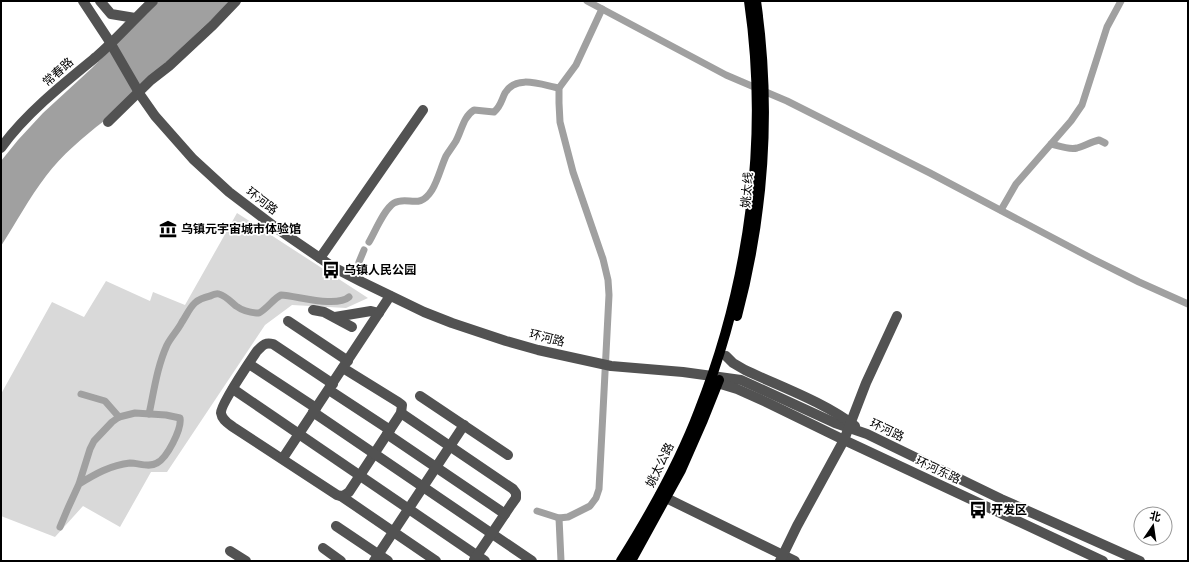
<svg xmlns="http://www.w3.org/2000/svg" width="1189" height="562" font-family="Raleway,'Noto Sans SC',sans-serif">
	<rect width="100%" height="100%" fill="#fff"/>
	<path fill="#d9d9d9" d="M237 213 368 298 346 308 292 305 265 325 167 472H151L120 527 83 506 55 537 1 516V394L52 302 84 317 106 281 150 301 153 292 185 305Z"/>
	<path fill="#a0a0a0" d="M159 1H231L104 121C83 137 62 155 46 176 29 198 16 223 1 246V161L18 140 43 113 92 68Z"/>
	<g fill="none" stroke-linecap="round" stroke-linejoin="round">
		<g stroke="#a0a0a0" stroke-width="7">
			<path d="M587 1 726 75 787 101 930 173 1093 259 1139 282 1188 304"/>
			<path d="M1051 144C1059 146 1069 150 1077 148 1084 146 1091 142 1099 140L1105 143"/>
			<path d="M1001 210 1016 184 1071 121 1082 105 1107 27 1121 1"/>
			<path d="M369 242C375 232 384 209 394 203 408 195 419 211 432 190 438 180 441 167 446 156 449 151 453 146 456 141 462 130 463 117 474 110L494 112C501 106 501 101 505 93 516 74 542 85 559 88"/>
			<path d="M359 262 364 250"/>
			<path d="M81 394 105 401 119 417"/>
			<path d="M149 414C154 391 157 367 167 345 171 337 178 330 182 322 191 308 192 300 210 296 212 295 216 293 219 294 226 296 231 302 236 306 243 311 251 313 259 313 268 308 273 299 281 295 298 296 336 308 349 297"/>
			<path d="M537 511 559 518 568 517 590 506 596 498 599 489 609 295 608 280 603 259 573 172 560 122 559 103V88L576 65 602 9"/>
			<path d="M559 518 561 561"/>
			<path d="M60 527 68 508 79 484 90 449 94 441 112 422 119 417 135 413 166 415 180 418C182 429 167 458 157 463 149 468 139 463 130 463 111 465 95 474 79 484"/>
		</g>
		<g stroke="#525252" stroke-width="10">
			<path d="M83 1 108 39 141 96 155 116 193 159 229 192 279 230 333 267 362 282 424 312 452 323 506 341 538 350 611 366 683 372 741 380 835 423 867 434 1001 499 1140 561"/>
			<path d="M100 1 111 14 135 18"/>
			<path d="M108 122 151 80 169 66 213 25 236 1"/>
			<path d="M1 148C24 115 64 83 96 57 116 40 134 19 153 1"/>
			<path d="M320 258 423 110"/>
			<path d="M313 310 324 312 352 327"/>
			<path d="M335 317 371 311 379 313"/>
			<path d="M288 321 348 361"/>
			<path d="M726 356 733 363 745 370C781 387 824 402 855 426"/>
			<path d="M249 364 316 408"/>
			<path d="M714 382 737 389 766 402 844 440 1103 561"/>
			<path d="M333 384 273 344C265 342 263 345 257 351 251 360 220 405 221 413 222 420 228 423 233 427L337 495C342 497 345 495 349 492L401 413 402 405 398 402 343 368"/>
			<path d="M233 389 485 561"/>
			<path d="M329 390 390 430"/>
			<path d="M420 396 508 455"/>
			<path d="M313 412 532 561"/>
			<path d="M401 413 513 489 516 493V498L511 505 474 560"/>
			<path d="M387 434 505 514"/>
			<path d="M283 458 390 296"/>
			<path d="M660 495 795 561"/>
			<path d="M341 496 436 561"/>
			<path d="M336 526 388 561"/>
			<path d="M323 548 341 561"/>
			<path d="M230 551 246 561"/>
			<path d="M374 561 464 425"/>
			<path d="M780 561 797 526 844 440 866 383 897 316"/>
		</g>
		<g stroke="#000" stroke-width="10">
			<path d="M737 316C764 214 771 106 756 1"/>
			<path d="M621 561C651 513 679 464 699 411 750 282 769 138 749 1"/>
			<path d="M631 561 681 470 703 420 719 380"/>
		</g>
	</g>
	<defs>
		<g id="museum-bare" transform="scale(1.38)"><path d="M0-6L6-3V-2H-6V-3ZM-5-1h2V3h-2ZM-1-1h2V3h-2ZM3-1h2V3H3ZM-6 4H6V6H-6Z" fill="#000" stroke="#fff" stroke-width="2.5" paint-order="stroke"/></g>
		<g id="bus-bare" transform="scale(1.38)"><path d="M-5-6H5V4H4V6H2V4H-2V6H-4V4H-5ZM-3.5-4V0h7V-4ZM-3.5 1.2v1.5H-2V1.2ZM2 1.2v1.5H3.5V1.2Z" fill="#000" stroke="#fff" stroke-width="2.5" paint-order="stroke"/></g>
	</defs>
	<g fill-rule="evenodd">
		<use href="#museum-bare" x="168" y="229"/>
		<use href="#bus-bare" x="331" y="270"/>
		<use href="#bus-bare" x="978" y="510"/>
	</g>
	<g text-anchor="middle" stroke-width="3.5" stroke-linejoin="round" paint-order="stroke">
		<g font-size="12" fill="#000" stroke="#fff">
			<text transform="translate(58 72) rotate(-42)" y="4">常春路</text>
			<text transform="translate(747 190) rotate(-85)" y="4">姚太线</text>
			<text transform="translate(262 201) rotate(38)" y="4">环河路</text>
			<text transform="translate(547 338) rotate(14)" y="4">环河路</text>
			<text transform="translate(887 430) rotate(25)" y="4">环河路</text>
			<text transform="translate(660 465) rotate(-64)" y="4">姚太公路</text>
			<text transform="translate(938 470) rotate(25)" y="4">环河东路</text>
		</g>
		<g font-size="12" font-weight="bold" fill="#000" stroke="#fff" text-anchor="start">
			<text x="181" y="233">乌镇元宇宙城市体验馆</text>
			<text x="344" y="274">乌镇人民公园</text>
			<text x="991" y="514">开发区</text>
		</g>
	</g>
	<rect width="1189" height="562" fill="none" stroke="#000000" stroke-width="4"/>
	<g transform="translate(1153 526) rotate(13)"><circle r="19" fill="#ffffff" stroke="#999999"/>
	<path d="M0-3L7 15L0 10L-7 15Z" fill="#000000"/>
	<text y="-6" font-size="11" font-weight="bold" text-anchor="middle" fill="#000000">北</text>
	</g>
</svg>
